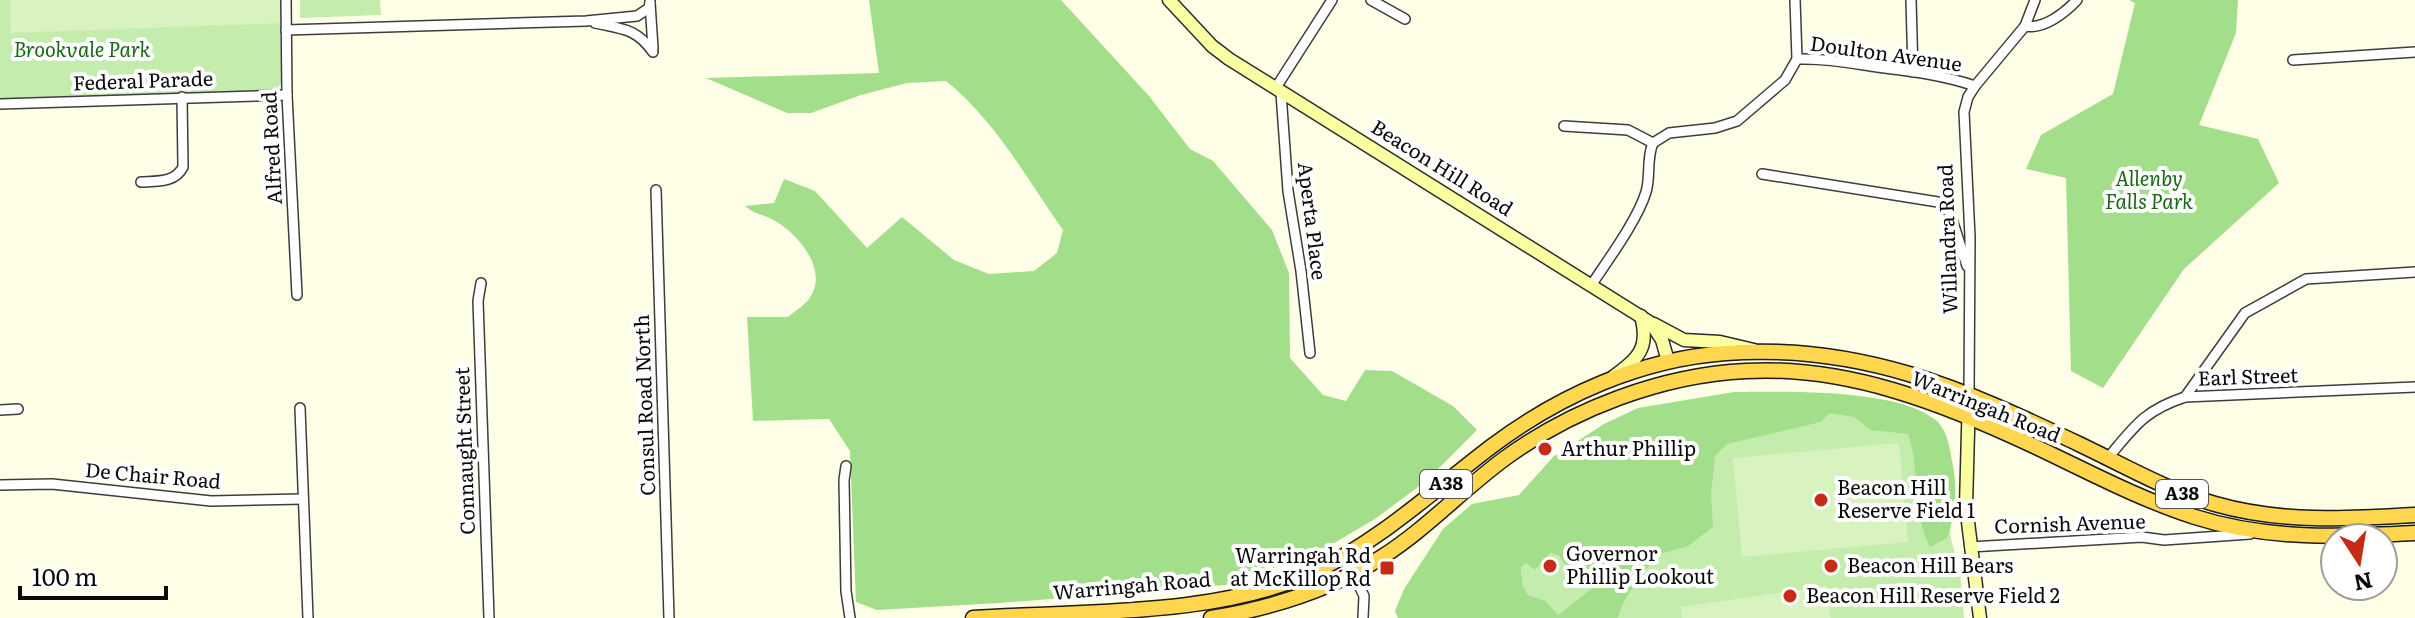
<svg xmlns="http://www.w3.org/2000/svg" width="2415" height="618" font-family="Literata,serif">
	<rect width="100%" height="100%" fill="#fffee7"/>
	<g fill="#c4ecad">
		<path d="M0 0H286V23L280 31 282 82 277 89 72 101 0 100Z"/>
		<path d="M300 0H380L381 15 300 18Z"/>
		<path d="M1695 403 1933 418 1939 422 1944 440 1951 539 1960 572 1964 618H1599Z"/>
		<path d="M1550 553 1559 556 1572 576 1593 574 1597 584 1558 615 1546 601 1528 595 1523 586 1521 567 1526 562Z"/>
	</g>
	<g fill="#a3de8b" fill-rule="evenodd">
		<path d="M869 0H1061L1149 96 1190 149 1213 161 1272 230 1289 273 1290 358 1323 395 1346 401 1365 370 1392 371 1453 406 1477 430 1426 481 1375 519 1319 552 1225 585 999 603 877 610 856 602 850 451 829 419 753 421 747 317H788C795 311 807 304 811 296 829 267 793 227 767 217 757 213 753 213 745 206L774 203 784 179 815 191 867 248 902 217 954 260 989 274 1034 271 1057 253 1063 230C1027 179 995 120 946 81L907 83 861 95 811 113H787L706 78 879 73Z"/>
		<path d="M2129 0H2238L2236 33 2199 125 2258 139 2279 183 2184 269 2103 388 2071 371 2066 178 2026 169 2041 135 2113 94 2135 3Z"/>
		<path d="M1734 392C1780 392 1911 387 1941 426 1948 435 1950 450 1952 461 1958 488 1956 512 1947 538L1930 547C1911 510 1921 471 1908 434L1871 430 1854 417 1829 413 1821 422 1727 444 1715 456 1711 495 1713 527 1688 546 1656 555C1643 576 1624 594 1618 618H1398L1395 611 1404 589 1443 529 1472 504 1519 495 1553 457 1604 424 1638 408ZM1550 553 1559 556 1572 576 1592 574 1597 584 1558 615 1546 601 1528 595 1523 586 1521 567 1526 563 1535 570Z"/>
	</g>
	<g fill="#d9f3c0">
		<path d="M10 0H286V23L11 33Z"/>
		<path d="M1899 443 1908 542 1742 557 1733 458Z"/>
		<path d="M1826 586 1831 618H1682L1681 607Z"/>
	</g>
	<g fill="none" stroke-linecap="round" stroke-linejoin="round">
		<g stroke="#3d3d3d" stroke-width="12">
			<g id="minor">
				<path d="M286 0 287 95 297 295"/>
				<path d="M1371 0 1405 19"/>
				<path d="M1911 0 1913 72"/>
				<path d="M650 3 653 48"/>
				<path d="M595 23C622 29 636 28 653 52"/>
				<path d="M2025 26 2035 0"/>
				<path d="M286 30 586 21 637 16 649 8 650 2"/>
				<path d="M1797 59C1824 58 1850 63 1877 67 1910 71 1943 75 1975 86L2025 26C2043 30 2065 13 2077 0"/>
				<path d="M2293 60 2415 52"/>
				<path d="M1275 89 1332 0"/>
				<path d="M1281 93 1288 191 1301 271 1310 353"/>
				<path d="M0 104 287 95"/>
				<path d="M1564 126 1628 130 1653 143"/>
				<path d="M1653 143 1669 133 1715 128 1737 121 1785 80 1797 59 1795 0"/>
				<path d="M1762 174 1938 202 1950 213 1967 266"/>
				<path d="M141 182C157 181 175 183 183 167L182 97"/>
				<path d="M656 190 669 618"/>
				<path d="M481 283 478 301 489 618"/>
				<path d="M1592 284C1608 260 1638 219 1646 192 1651 176 1646 159 1653 143"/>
				<path d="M1969 394 1970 237 1964 112 1968 97 1975 86"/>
				<path d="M2185 397 2245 313 2306 279 2415 272"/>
				<path d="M300 408 308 618"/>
				<path d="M0 410 18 409"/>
				<path d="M2107 459C2134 427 2143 411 2185 397L2415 387"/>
				<path d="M846 466 844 480 846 591 850 618"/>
				<path d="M0 485 52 484 211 501 303 499"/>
				<path d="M1970 547 2142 537 2164 540 2250 534"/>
				<path d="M1353 573 1364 596 1363 618"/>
			</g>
		</g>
		<g stroke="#2c2c2c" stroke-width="15">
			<g id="secondary">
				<path d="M1169 0 1212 46 1229 59 1651 323 1662 340 1668 361"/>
				<path d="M1654 324 1684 340 1720 342 1754 350"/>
				<path d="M1613 377C1638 358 1650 349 1641 316"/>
				<path d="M1969 394 1966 506 1980 618"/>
			</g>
		</g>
		<g stroke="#1b1b1b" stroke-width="17">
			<g id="trunk">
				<path d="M973 618C1080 611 1218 617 1316 571 1382 539 1434 490 1492 446 1560 395 1641 359 1726 353 1860 343 1964 389 2081 445 2127 467 2166 490 2215 504 2281 523 2347 519 2415 515"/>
				<path d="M1211 618C1272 608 1330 590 1382 557 1426 529 1462 490 1504 459 1572 409 1662 375 1746 371 1846 365 1945 404 2034 446 2087 471 2139 499 2195 517 2267 540 2341 537 2415 533"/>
			</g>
		</g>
		<use href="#minor" stroke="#fff" stroke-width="9"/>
		<use href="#secondary" stroke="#faffa2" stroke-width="12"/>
		<use href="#trunk" stroke="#ffd64e" stroke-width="14"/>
	</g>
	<g fill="#c52b17" stroke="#fff" stroke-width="3">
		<circle cx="1545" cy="449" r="8"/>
		<circle cx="1821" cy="500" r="8"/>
		<circle cx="1550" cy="566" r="8"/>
		<circle cx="1831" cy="566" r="8"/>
		<rect x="1379" y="560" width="16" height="16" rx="4"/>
		<circle cx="1790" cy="596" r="8"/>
	</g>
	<g text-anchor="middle" stroke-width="8" stroke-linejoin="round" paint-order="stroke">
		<g fill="#fff" stroke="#545454" stroke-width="2">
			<rect x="1420" y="470" width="52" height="28" rx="6"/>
			<rect x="2156" y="480" width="52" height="28" rx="6"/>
		</g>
		<g font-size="18" font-weight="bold" fill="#0a0a0a">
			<text x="1446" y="490">A38</text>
			<text x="2182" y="500">A38</text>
		</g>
		<g font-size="20" font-style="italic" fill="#196616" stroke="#fff">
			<text x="82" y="57">Brookvale Park</text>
			<text x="2149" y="186">Allenby<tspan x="2149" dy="23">Falls Park</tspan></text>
		</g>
		<g font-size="20" fill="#0a0a0a" stroke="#fff">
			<text transform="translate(1886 54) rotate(8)" y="7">Doulton Avenue</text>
			<text transform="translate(143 81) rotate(-2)" y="7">Federal Parade</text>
			<text transform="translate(272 148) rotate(-93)" y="7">Alfred Road</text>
			<text transform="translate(1442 168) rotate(32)" y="7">Beacon Hill Road</text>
			<text transform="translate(1312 221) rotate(83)" y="7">Aperta Place</text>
			<text transform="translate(1948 239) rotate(-92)" y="7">Willandra Road</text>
			<text transform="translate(2248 377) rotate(-2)" y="7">Earl Street</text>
			<text transform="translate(645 405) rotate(-92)" y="7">Consul Road North</text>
			<text transform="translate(1986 407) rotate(22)" y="7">Warringah Road</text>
			<text transform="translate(465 451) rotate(-92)" y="7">Connaught Street</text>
			<text transform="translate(153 476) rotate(5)" y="7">De Chair Road</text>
			<text transform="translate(2070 524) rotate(-2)" y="7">Cornish Avenue</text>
			<text transform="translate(1132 586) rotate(-5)" y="7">Warringah Road</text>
		</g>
		<g font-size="20" fill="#0a0a0a" stroke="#fff" text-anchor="start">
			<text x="1561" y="456">Arthur Phillip</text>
			<text x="1837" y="495">Beacon Hill<tspan x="1837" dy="23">Reserve Field 1</tspan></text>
			<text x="1566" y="561">Governor<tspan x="1566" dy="23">Phillip Lookout</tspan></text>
			<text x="1371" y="563" text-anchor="end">Warringah Rd<tspan x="1371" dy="23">at McKillop Rd</tspan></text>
			<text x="1847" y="573">Beacon Hill Bears</text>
			<text x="1806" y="603">Beacon Hill Reserve Field 2</text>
		</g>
	</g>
	<g transform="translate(2359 562) rotate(168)"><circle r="38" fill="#ffffff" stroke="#9d9d9d" stroke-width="2"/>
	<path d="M0-6L14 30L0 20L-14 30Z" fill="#c52b17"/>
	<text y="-12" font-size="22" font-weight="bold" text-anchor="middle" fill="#0a0a0a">N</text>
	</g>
	<path d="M20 586v12h146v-12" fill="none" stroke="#0a0a0a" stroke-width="4"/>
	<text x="32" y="586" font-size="24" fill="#0a0a0a" stroke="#ffffff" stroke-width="6" paint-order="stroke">100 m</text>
</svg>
